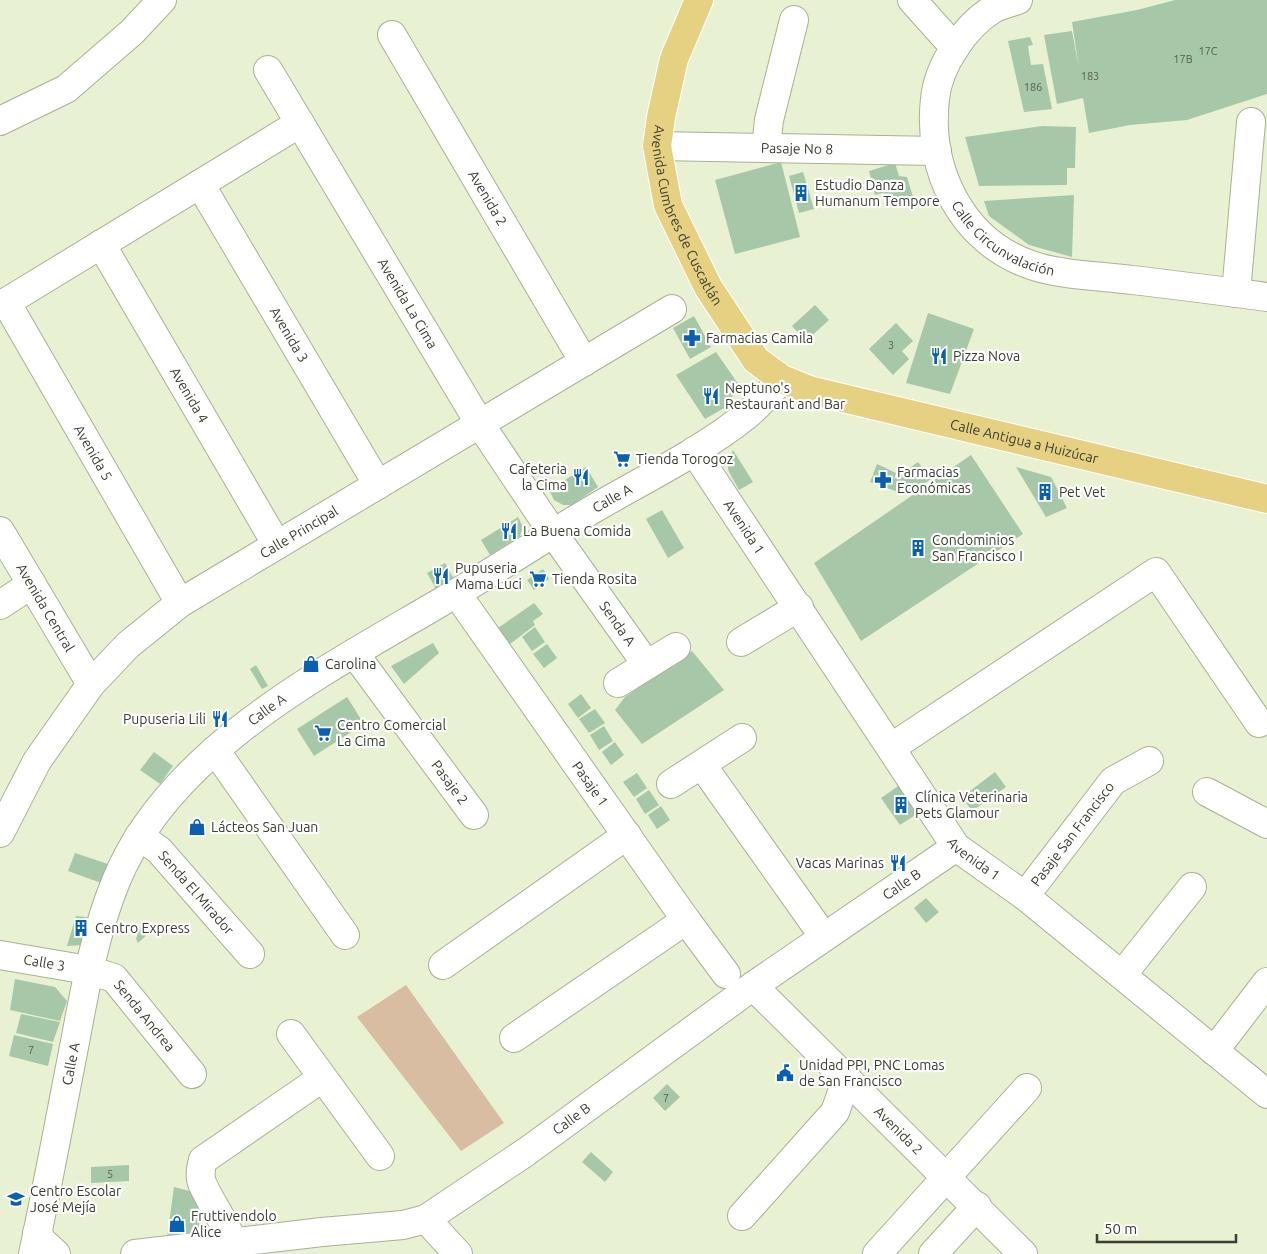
<svg xmlns="http://www.w3.org/2000/svg" width="1267" height="1254" font-family="Ubuntu,sans-serif">
	<rect width="100%" height="100%" fill="#e9f1d3"/>
	<path fill="#d8bda2" d="M406 985 504 1123 461 1151 357 1017Z"/>
	<g fill="#a6c8a8">
		<path d="M1175 0H1267V94L1187 120 1130 125 1089 133 1083 98 1057 104 1044 35 1072 31 1079 68 1072 22 1137 10Z"/>
		<path d="M1030 37 1033 45 1028 46 1031 65 1043 64 1052 109 1024 112 1008 41Z"/>
		<path d="M1042 126 1076 127 1075 168H1067V185L979 186 965 137Z"/>
		<path d="M781 162 800 237 735 254 715 180Z"/>
		<path d="M895 163 899 176 907 177 913 197 887 205 883 193 875 195 869 171Z"/>
		<path d="M803 172 814 209 799 213 789 176Z"/>
		<path d="M1074 195 1072 257 1029 245 989 216 984 201Z"/>
		<path d="M815 305 829 320 806 341 792 326Z"/>
		<path d="M928 313 974 329 950 394 906 383Z"/>
		<path d="M694 316 711 347 690 359 673 328Z"/>
		<path d="M896 323 913 341 902 351 909 359 893 375 869 349Z"/>
		<path d="M716 352 739 385 726 407 705 419 676 375Z"/>
		<path d="M733 450 753 482 739 490 729 472 727 465Z"/>
		<path d="M971 455 1023 534 861 641 814 563Z"/>
		<path d="M918 462 931 479 907 495 870 482 877 464 896 473 894 479Z"/>
		<path d="M586 467 598 487 572 505H563L554 500 549 490Z"/>
		<path d="M1016 467 1051 477 1067 508 1046 517Z"/>
		<path d="M662 510 684 548 668 558 646 519Z"/>
		<path d="M518 517 523 527 520 536 490 555 481 540Z"/>
		<path d="M445 563 454 579 436 589 427 573Z"/>
		<path d="M543 569 549 579 534 590 527 580Z"/>
		<path d="M534 603 543 614 533 621 535 625 510 644 498 628Z"/>
		<path d="M535 627 545 642 532 651 522 637Z"/>
		<path d="M433 643 439 653 404 684 391 666Z"/>
		<path d="M547 644 557 658 544 668 533 654Z"/>
		<path d="M692 651 724 690 642 744 615 710 625 697Z"/>
		<path d="M256 665 268 686 262 689 250 669Z"/>
		<path d="M581 694 591 708 578 718 568 704Z"/>
		<path d="M347 697 364 724 314 756 297 729Z"/>
		<path d="M595 709 605 723 589 733 579 719Z"/>
		<path d="M604 726 613 741 599 750 590 735Z"/>
		<path d="M615 742 624 755 611 765 602 752Z"/>
		<path d="M154 752 173 766 160 784 140 770Z"/>
		<path d="M995 772 1006 787 972 811 962 797Z"/>
		<path d="M637 773 647 788 634 797 623 782Z"/>
		<path d="M901 784 920 812 900 825 881 798Z"/>
		<path d="M649 790 659 805 645 814 636 799Z"/>
		<path d="M661 806 670 820 657 829 648 815Z"/>
		<path d="M75 853 111 865 104 884 68 871Z"/>
		<path d="M926 898 939 912 926 923 914 908Z"/>
		<path d="M76 916 93 918 82 945 67 946Z"/>
		<path d="M142 921 150 932 138 943 136 939Z"/>
		<path d="M15 979 55 987 67 1001 60 1021 10 1010Z"/>
		<path d="M21 1014 60 1022 53 1042 16 1033Z"/>
		<path d="M14 1035 53 1044 48 1066 9 1056Z"/>
		<path d="M667 1084 680 1097 665 1111 653 1098Z"/>
		<path d="M591 1152 613 1172 605 1182 582 1162Z"/>
		<path d="M129 1165V1181L91 1183V1167Z"/>
		<path d="M174 1187 197 1193 202 1232 167 1238Z"/>
	</g>
	<g fill="none" stroke-linecap="round" stroke-linejoin="round">
		<g stroke="#a9b194" stroke-width="30">
			<g id="minor">
				<path d="M912 0 955 48"/>
				<path id="s1" d="M1018 0C1010 3 1000 5 993 9 965 26 938 66 935 99 927 169 961 241 1031 265 1059 275 1102 276 1132 280 1177 285 1222 291 1267 297"/>
				<path id="s2" d="M392 35 584 362"/>
				<path id="s3" d="M268 70 480 424 553 533 647 665"/>
				<path d="M0 121 66 89 132 32 162 0"/>
				<path id="s4" d="M657 146 937 151"/>
				<path d="M766 148 769 120 794 20"/>
				<path id="s5" d="M200 184 378 485"/>
				<path id="s6" d="M101 244 277 545"/>
				<path d="M1236 293 1251 122"/>
				<path id="s7" d="M6 302 180 603"/>
				<path d="M0 306 300 123"/>
				<path id="s8" d="M694 451 956 847 1025 896 1267 1094"/>
				<path id="s9" d="M0 531 91 684"/>
				<path id="s10" d="M457 594 686 920 726 974"/>
				<path d="M0 605 32 584"/>
				<path d="M741 642 799 607"/>
				<path id="s11" d="M354 653 474 815"/>
				<path d="M618 683 676 647"/>
				<path d="M892 747 1156 572 1259 723"/>
				<path d="M215 750 345 935"/>
				<path d="M702 765 824 937"/>
				<path d="M671 784 742 738"/>
				<path d="M1207 792 1267 824"/>
				<path id="s12" d="M0 833 37 761 91 684 128 645 180 603 672 309"/>
				<path id="s13" d="M139 836 159 850 250 954"/>
				<path id="s14" d="M1025 896 1113 781 1149 761"/>
				<path id="s15" d="M0 955 88 970 114 978 192 1074"/>
				<path d="M443 965 627 835"/>
				<path d="M1122 975 1192 887"/>
				<path id="s16" d="M753 986 1023 1254"/>
				<path d="M291 1034 380 1156"/>
				<path d="M514 1038 686 920"/>
				<path d="M1214 1051 1267 982"/>
				<path d="M742 1216 835 1112 847 1078"/>
				<path d="M426 1219 458 1254"/>
				<path d="M37 1233 43 1242 56 1254"/>
				<path d="M233 1242C225 1222 210 1202 202 1183 199 1175 201 1167 203 1160L322 1078"/>
				<path id="s17" d="M33 1254C48 1184 61 1113 75 1042 85 988 95 932 116 881 171 746 334 666 453 595 501 567 547 536 595 508 646 478 701 452 748 414 760 404 771 391 782 379"/>
				<path id="s18" d="M135 1254 322 1232 403 1225 426 1219 526 1152 753 986 956 847"/>
				<path d="M877 1254 1027 1088"/>
				<path d="M933 1254 977 1206"/>
			</g>
		</g>
		<g stroke="#fff" stroke-width="30">
			<g id="major">
				<path id="s19" d="M699 0 674 59 661 117 657 146 668 205 708 287 756 360 782 379 809 390 1267 499"/>
			</g>
		</g>
		<use href="#minor" stroke="#fff" stroke-width="28"/>
		<use href="#major" stroke="#e6d182" stroke-width="28"/>
	</g>
	<defs>
		<g id="building-bare" transform="scale(1.35)"><path d="M-4-6H4V6H1V3H-1V6H-4ZM-2.5-4.3h1.7v1.8h-1.7ZM.8-4.3h1.7v1.8H.8ZM-2.5-1h1.7V.8h-1.7ZM.8-1h1.7V.8H.8Z" fill="#0a60ae" stroke="#fff" stroke-width="2.5" paint-order="stroke"/></g>
		<g id="pharmacy-bare" transform="scale(1.35)"><path d="M-2-6h4v4h4v4h-4v4h-4v-4h-4v-4h4Z" fill="#0a60ae" stroke="#fff" stroke-width="2.5" paint-order="stroke"/></g>
		<g id="restaurant-bare" transform="scale(1.35)"><path d="M-5-6h1v4h1v-4h1v4h1v-4h1v5L-1.5 .5V6h-2V.5L-5-1ZM5-6V6H3V1.5H1.5Q1.5-4 5-6Z" fill="#0a60ae" stroke="#fff" stroke-width="2.5" paint-order="stroke"/></g>
		<g id="supermarket-bare" transform="scale(1.35)"><path d="M-6-5.5h2.5l.6 2H6L4.5 2H-2.5L-4.4-4H-6ZM-1.5 3.2a1.3 1.3 0 1 0 .1 0ZM3 3.2a1.3 1.3 0 1 0 .1 0Z" fill="#0a60ae" stroke="#fff" stroke-width="2.5" paint-order="stroke"/></g>
		<g id="shop-bare" transform="scale(1.35)"><path d="M-5-2.5h2.3a2.7 3.5 0 0 1 5.4 0H5L5.5 6h-11ZM-1.5-2.5h3a1.5 2.3 0 0 0-3 0Z" fill="#0a60ae" stroke="#fff" stroke-width="2.5" paint-order="stroke"/></g>
		<g id="civic-bare" transform="scale(1.35)"><path d="M-.6-6.5H3V-4.5H.6V-3L4-1V1h2V6H-6V1h2V-1L-.6-3ZM-1.2 2.5V6h2.4V2.5Z" fill="#0a60ae" stroke="#fff" stroke-width="2.5" paint-order="stroke"/></g>
		<g id="school-bare" transform="scale(1.35)"><path d="M0-5L7-2L0 1L-7-2ZM-4 1L0 2.5L4 1V4Q0 6-4 4Z" fill="#0a60ae" stroke="#fff" stroke-width="2.5" paint-order="stroke"/></g>
	</defs>
	<g fill-rule="evenodd">
		<use href="#building-bare" x="801" y="193"/>
		<use href="#pharmacy-bare" x="692" y="338"/>
		<use href="#restaurant-bare" x="939" y="356"/>
		<use href="#restaurant-bare" x="711" y="396"/>
		<use href="#supermarket-bare" x="622" y="459"/>
		<use href="#restaurant-bare" x="581" y="477"/>
		<use href="#pharmacy-bare" x="883" y="480"/>
		<use href="#building-bare" x="1045" y="492"/>
		<use href="#restaurant-bare" x="509" y="531"/>
		<use href="#building-bare" x="918" y="548"/>
		<use href="#restaurant-bare" x="441" y="576"/>
		<use href="#supermarket-bare" x="538" y="579"/>
		<use href="#shop-bare" x="311" y="664"/>
		<use href="#restaurant-bare" x="220" y="719"/>
		<use href="#supermarket-bare" x="323" y="733"/>
		<use href="#building-bare" x="901" y="805"/>
		<use href="#shop-bare" x="197" y="827"/>
		<use href="#restaurant-bare" x="898" y="863"/>
		<use href="#building-bare" x="81" y="928"/>
		<use href="#civic-bare" x="785" y="1073"/>
		<use href="#school-bare" x="16" y="1199"/>
		<use href="#shop-bare" x="177" y="1224"/>
	</g>
	<g text-anchor="middle" stroke-width="4.5" stroke-linejoin="round" paint-order="stroke">
		<g font-size="11" fill="#566050">
			<text x="1208" y="55">17C</text>
			<text x="1183" y="63">17B</text>
			<text x="1090" y="80">183</text>
			<text x="1033" y="91">186</text>
			<text x="891" y="349">3</text>
			<text x="31" y="1054">7</text>
			<text x="666" y="1102">7</text>
			<text x="110" y="1178">5</text>
		</g>
		<g font-size="14" fill="#3b3e32" stroke="#fff">
			<text dy="5" stroke="none"><textPath href="#s4" startOffset="140">Pasaje No 8</textPath></text>
			<text dy="5" stroke="none"><textPath href="#s2" startOffset="189">Avenida 2</textPath></text>
			<text dy="5" stroke="none"><textPath href="#s19" startOffset="228">Avenida Cumbres de Cuscatlán</textPath></text>
			<text dy="5" stroke="none"><textPath href="#s1" startOffset="306">Calle Circunvalación</textPath></text>
			<text dy="5" stroke="none"><textPath href="#s3" startOffset="272">Avenida La Cima</textPath></text>
			<text dy="5" stroke="none"><textPath href="#s5" startOffset="175">Avenida 3</textPath></text>
			<text dy="5" stroke="none"><textPath href="#s6" startOffset="175">Avenida 4</textPath></text>
			<text dy="5" stroke="none"><textPath href="#s19" startOffset="674">Calle Antigua a Huizúcar</textPath></text>
			<text dy="5" stroke="none"><textPath href="#s7" startOffset="174">Avenida 5</textPath></text>
			<text dy="5" stroke="none"><textPath href="#s17" startOffset="1019">Calle A</textPath></text>
			<text dy="5" stroke="none"><textPath href="#s8" startOffset="91">Avenida 1</textPath></text>
			<text dy="5" stroke="none"><textPath href="#s12" startOffset="434">Calle Principal</textPath></text>
			<text dy="5" stroke="none"><textPath href="#s9" startOffset="89">Avenida Central</textPath></text>
			<text dy="5" stroke="none"><textPath href="#s3" startOffset="655">Senda A</textPath></text>
			<text dy="5" stroke="none"><textPath href="#s17" startOffset="614">Calle A</textPath></text>
			<text dy="5" stroke="none"><textPath href="#s11" startOffset="161">Pasaje 2</textPath></text>
			<text dy="5" stroke="none"><textPath href="#s10" startOffset="232">Pasaje 1</textPath></text>
			<text dy="5" stroke="none"><textPath href="#s14" startOffset="78">Pasaje San Francisco</textPath></text>
			<text dy="5" stroke="none"><textPath href="#s8" startOffset="496">Avenida 1</textPath></text>
			<text dy="5" stroke="none"><textPath href="#s18" startOffset="875">Calle B</textPath></text>
			<text dy="5" stroke="none"><textPath href="#s13" startOffset="81">Senda El Mirador</textPath></text>
			<text dy="5" stroke="none"><textPath href="#s15" startOffset="45">Calle 3</textPath></text>
			<text dy="5" stroke="none"><textPath href="#s15" startOffset="165">Senda Andrea</textPath></text>
			<text dy="5" stroke="none"><textPath href="#s17" startOffset="194">Calle A</textPath></text>
			<text dy="5" stroke="none"><textPath href="#s18" startOffset="470">Calle B</textPath></text>
			<text dy="5" stroke="none"><textPath href="#s16" startOffset="205">Avenida 2</textPath></text>
		</g>
		<g font-size="14" fill="#3b3e32" stroke="#fff" text-anchor="start">
			<text x="815" y="190">Estudio Danza<tspan x="815" dy="16">Humanum Tempore</tspan></text>
			<text x="706" y="343">Farmacias Camila</text>
			<text x="953" y="361">Pizza Nova</text>
			<text x="725" y="393">Neptuno's<tspan x="725" dy="16">Restaurant and Bar</tspan></text>
			<text x="636" y="464">Tienda Torogoz</text>
			<text x="567" y="474" text-anchor="end">Cafeteria<tspan x="567" dy="16">la Cima</tspan></text>
			<text x="897" y="477">Farmacias<tspan x="897" dy="16">Económicas</tspan></text>
			<text x="1059" y="497">Pet Vet</text>
			<text x="523" y="536">La Buena Comida</text>
			<text x="932" y="545">Condominios<tspan x="932" dy="16">San Francisco I</tspan></text>
			<text x="455" y="573">Pupuseria<tspan x="455" dy="16">Mama Luci</tspan></text>
			<text x="552" y="584">Tienda Rosita</text>
			<text x="325" y="669">Carolina</text>
			<text x="206" y="724" text-anchor="end">Pupuseria Lili</text>
			<text x="337" y="730">Centro Comercial<tspan x="337" dy="16">La Cima</tspan></text>
			<text x="915" y="802">Clínica Veterinaria<tspan x="915" dy="16">Pets Glamour</tspan></text>
			<text x="211" y="832">Lácteos San Juan</text>
			<text x="884" y="868" text-anchor="end">Vacas Marinas</text>
			<text x="95" y="933">Centro Express</text>
			<text x="799" y="1070">Unidad PPI, PNC Lomas<tspan x="799" dy="16">de San Francisco</tspan></text>
			<text x="30" y="1196">Centro Escolar<tspan x="30" dy="16">José Mejía</tspan></text>
			<text x="191" y="1221">Fruttivendolo<tspan x="191" dy="16">Alice</tspan></text>
		</g>
	</g>
	<path d="M1097 1234v8h139v-8" fill="none" stroke="#3b3e32" stroke-width="2.5"/>
	<text x="1104" y="1234" font-size="15" fill="#3b3e32" stroke="#ffffff" stroke-width="4" paint-order="stroke">50 m</text>
</svg>
